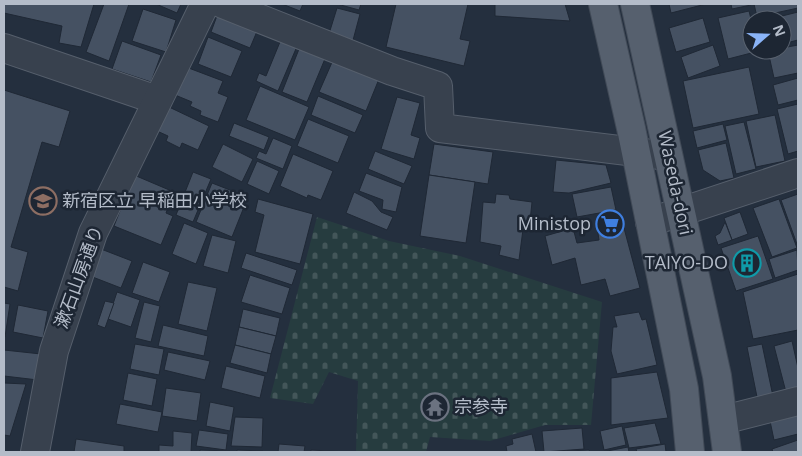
<svg xmlns="http://www.w3.org/2000/svg" width="802" height="456" font-family="'Open Sans','Noto Sans JP',sans-serif">
	<defs>
		<pattern id="cemetery-stones" width="16" height="16" patternUnits="userSpaceOnUse" patternTransform="scale(1.25)"><rect width="16" height="16" fill="#263c3f"/><path d="M2 7V4a2 2 0 0 1 4 0v3zM10 15v-3a2 2 0 0 1 4 0v3z" fill="#435659"/></pattern>
	</defs>
	<rect width="100%" height="100%" fill="#242f3e"/>
	<path fill="url(#cemetery-stones)" d="M317 217 389 241 460 256 602 302 591 425H545L490 441 430 437 426 452H356L358 381 329 372 313 404 270 398Z"/>
	<g fill="#455162" stroke="#1f2835">
		<path d="M4 4H94L81 47 59 43 62 26 4 13Z"/>
		<path d="M104 4H129L109 61 86 52Z"/>
		<path d="M156 4H181L177 13Z"/>
		<path d="M282 4H303L300 11Z"/>
		<path d="M337 4H361L359 10Z"/>
		<path d="M396 4H468L460 39 470 41 464 66 386 47Z"/>
		<path d="M495 4H565L570 21 495 16Z"/>
		<path d="M669 4H706L671 13Z"/>
		<path d="M731 4H751V5L732 9Z"/>
		<path d="M754 4H797L798 8 757 17Z"/>
		<path d="M337 8 360 14 352 44 328 37Z"/>
		<path d="M143 9 176 20 166 52 132 41Z"/>
		<path d="M749 11 752 23V50L759 51 728 59 718 18Z"/>
		<path d="M798 12V40L782 44V20H766Z"/>
		<path d="M218 13 258 29 250 48 211 32Z"/>
		<path d="M703 18 710 42 676 52 669 28Z"/>
		<path d="M208 37 242 51 231 77 198 64Z"/>
		<path d="M282 37 298 44 278 91 256 81 259 73 266 76Z"/>
		<path d="M122 41 161 55 151 82 112 69Z"/>
		<path d="M301 44 327 54 307 102 282 92Z"/>
		<path d="M713 45 720 66 688 78 681 57Z"/>
		<path d="M798 45V73L774 78 768 51 782 50V48Z"/>
		<path d="M333 60 379 79 366 111 319 92Z"/>
		<path d="M186 67 223 81 218 93 228 97 218 122 200 115 201 111 190 106 192 102 175 95Z"/>
		<path d="M749 67 759 114 693 128 683 81Z"/>
		<path d="M798 78V100L778 105 773 85Z"/>
		<path d="M260 86 309 107 295 140 246 120Z"/>
		<path d="M4 90 70 111 59 147 42 142 11 247 28 252 18 291 4 287Z"/>
		<path d="M318 96 363 115 355 133 311 115Z"/>
		<path d="M397 97 420 103 411 135 420 138 414 159 381 149Z"/>
		<path d="M798 104V151L788 154 777 109Z"/>
		<path d="M169 107 209 126 198 150 182 143 180 148 166 141 168 136 157 131Z"/>
		<path d="M775 115 785 161 756 167 746 121Z"/>
		<path d="M308 119 349 136 338 163 297 146Z"/>
		<path d="M744 122 756 169 736 174 725 126Z"/>
		<path d="M234 123 269 137 264 150 229 136Z"/>
		<path d="M723 124 727 140 697 148 693 131Z"/>
		<path d="M273 138 292 146 283 169 256 158 259 151 266 154Z"/>
		<path d="M726 143 734 178 720 181 703 170 698 150Z"/>
		<path d="M223 144 253 159 242 182 212 167Z"/>
		<path d="M434 144 493 152 488 184 429 175Z"/>
		<path d="M375 151 412 166 404 184 368 169Z"/>
		<path d="M293 154 333 171 321 200 308 195 307 198 280 186Z"/>
		<path d="M556 160 606 165 611 183 569 193 553 192Z"/>
		<path d="M257 161 279 171 269 194 247 184Z"/>
		<path d="M193 172 211 179 193 222 176 215Z"/>
		<path d="M366 173 402 187 396 212 382 209 383 200 359 191Z"/>
		<path d="M134 175 174 192 166 213 173 216 161 245 114 226Z"/>
		<path d="M429 175 475 182 466 243 420 236Z"/>
		<path d="M212 183 248 197 232 237 196 222Z"/>
		<path d="M611 187 616 210 577 217 572 194Z"/>
		<path d="M354 192 372 201 381 212 393 217 387 230 346 213Z"/>
		<path d="M496 194 509 195 510 199 532 202 530 222H524L519 260 499 255 501 246 480 242 483 202 495 203Z"/>
		<path d="M798 194V247L781 200Z"/>
		<path d="M258 199 313 214 300 264 255 252 264 215 255 212Z"/>
		<path d="M779 199 797 248 772 257 753 208Z"/>
		<path d="M740 212 748 234 732 240 724 218Z"/>
		<path d="M620 213 640 288 610 296 605 279 581 285 575 258 552 265 545 236 573 228 577 243 599 240 596 220Z"/>
		<path d="M725 222 732 240 718 245 715 236 720 233Z"/>
		<path d="M184 223 208 233 196 264 172 254Z"/>
		<path d="M212 235 236 241 228 273 203 266Z"/>
		<path d="M758 236 773 279 736 291 721 248Z"/>
		<path d="M101 249 132 261 121 288 90 276Z"/>
		<path d="M797 250 798 270 775 278 769 259Z"/>
		<path d="M246 253 297 270 292 285 241 268Z"/>
		<path d="M143 262 170 272 159 302 132 293Z"/>
		<path d="M798 274V330L753 339 743 292Z"/>
		<path d="M250 275 290 288 282 314 241 302Z"/>
		<path d="M188 282 217 288 207 331 178 324Z"/>
		<path d="M117 292 140 300 131 327 108 319Z"/>
		<path d="M105 301 114 303 105 328 97 325Z"/>
		<path d="M144 302 160 306 151 342 135 338Z"/>
		<path d="M4 303 10 304 5 337 4 336Z"/>
		<path d="M18 305 48 311 43 338 13 332Z"/>
		<path d="M243 309 280 318 276 336 239 327Z"/>
		<path d="M639 312 642 320 646 319 657 365 617 374 611 351 613 327H617L614 316Z"/>
		<path d="M163 325 208 336 204 356 158 346Z"/>
		<path d="M239 327 276 336 271 354 235 345Z"/>
		<path d="M792 341 798 368V393L787 396 774 346Z"/>
		<path d="M135 344 164 349 159 375 130 369Z"/>
		<path d="M762 344 774 401 757 397 747 347Z"/>
		<path d="M235 345 271 354 267 373 230 363Z"/>
		<path d="M4 350 41 354 38 380 4 376Z"/>
		<path d="M168 352 210 361 205 380 164 370Z"/>
		<path d="M226 366 265 376 260 398 221 388Z"/>
		<path d="M657 372 668 418 611 425V378Z"/>
		<path d="M128 373 157 379 152 406 123 400Z"/>
		<path d="M4 383 26 384 10 436 4 435Z"/>
		<path d="M166 388 201 393 197 421 162 416Z"/>
		<path d="M210 402 234 407 230 431 206 426Z"/>
		<path d="M120 404 162 412 158 432 116 424Z"/>
		<path d="M798 414V434L774 440 770 421Z"/>
		<path d="M235 417 263 418 262 447 231 446Z"/>
		<path d="M655 423 661 444 629 448 624 428Z"/>
		<path d="M622 426 626 445 604 450 600 431Z"/>
		<path d="M582 428 584 449 544 452 542 431Z"/>
		<path d="M199 430 228 434 226 450 196 446Z"/>
		<path d="M173 431 192 433 191 452H159V445L173 446Z"/>
		<path d="M532 434 536 452H507L506 446 513 444 512 439Z"/>
		<path d="M76 439 124 446V452H74Z"/>
		<path d="M798 440V452H773L772 449Z"/>
		<path d="M279 444 305 446 304 452H278Z"/>
		<path d="M665 444 666 452H637L636 449Z"/>
		<path d="M628 447 629 452H602Z"/>
		<path d="M200 450 230 451V452H200Z"/>
		<path d="M237 450 263 451V452H237Z"/>
		<path d="M311 450 347 452H311Z"/>
		<path d="M589 450 590 452H567V451Z"/>
	</g>
	<g fill="none" stroke-linecap="round" stroke-linejoin="round">
		<g stroke="#565f6c" stroke-width="30">
			<g id="minor">
				<path d="M223 4 392 71 438 86 440 128 668 156"/>
				<path d="M4 48 157 100"/>
				<path d="M650 222 798 173"/>
				<path d="M723 420 798 401"/>
				<path d="M35 452 54 351 93 233 205 4"/>
			</g>
		</g>
		<g stroke="#414a57" stroke-width="30">
			<g id="major">
				<path d="M603 4 631 128 684 389 690 452"/>
				<path d="M635 4 717 376 727 452"/>
			</g>
		</g>
		<use href="#minor" stroke="#38414e" stroke-width="28"/>
		<use href="#major" stroke="#56606e" stroke-width="28"/>
	</g>
	<defs>
		<g id="school-ring" transform="scale(1.4375)"><circle r="9.5" fill="#1d2633" stroke="#8d6e63" stroke-width="1.5"/><path d="M0-5L7-2L0 1L-7-2ZM-4 1L0 2.5L4 1V4Q0 6-4 4Z" fill="#8d6e63"/></g>
		<g id="supermarket-ring" transform="scale(1.4375)"><circle r="9.5" fill="#1d2633" stroke="#3f7fe0" stroke-width="1.5"/><path d="M-6-5.5h2.5l.6 2H6L4.5 2H-2.5L-4.4-4H-6ZM-1.5 3.2a1.3 1.3 0 1 0 .1 0ZM3 3.2a1.3 1.3 0 1 0 .1 0Z" fill="#3f7fe0"/></g>
		<g id="building-ring" transform="scale(1.4375)"><circle r="9.5" fill="#1d2633" stroke="#0f9aa8" stroke-width="1.5"/><path d="M-4-6H4V6H1V3H-1V6H-4ZM-2.5-4.3h1.7v1.8h-1.7ZM.8-4.3h1.7v1.8H.8ZM-2.5-1h1.7V.8h-1.7ZM.8-1h1.7V.8H.8Z" fill="#0f9aa8"/></g>
		<g id="temple-ring" transform="scale(1.4375)"><circle r="9.5" fill="#1d2633" stroke="#6b7280" stroke-width="1.5"/><path d="M0-6L5-2H3V0L6.5 2.5H4V6H1.5V3h-3V6H-4V2.5H-6.5L-3 0V-2H-5Z" fill="#6b7280"/></g>
	</defs>
	<g fill-rule="evenodd">
		<use href="#school-ring" x="43" y="201"/>
		<use href="#supermarket-ring" x="610" y="224"/>
		<use href="#building-ring" x="747" y="263"/>
		<use href="#temple-ring" x="435" y="407"/>
	</g>
	<g text-anchor="middle" stroke-width="5" stroke-linejoin="round" paint-order="stroke">
		<g font-size="18" fill="#b4bcc9" stroke="#1d2633">
			<text transform="translate(675 183) rotate(78)" y="6">Waseda-dori</text>
			<text transform="translate(79 277) rotate(-70)" y="6">漱石山房通り</text>
		</g>
		<g font-size="18" fill="#b4bcc9" stroke="#1d2633" text-anchor="start">
			<text x="62" y="207">新宿区立 早稲田小学校</text>
			<text x="591" y="230" text-anchor="end">Ministop</text>
			<text x="728" y="269" text-anchor="end">TAIYO-DO</text>
			<text x="454" y="413">宗参寺</text>
		</g>
	</g>
	<rect width="802" height="456" fill="none" stroke="#b4bcc9" stroke-width="10"/>
	<g transform="translate(767 35) rotate(70)"><circle r="24" fill="#1d2633" stroke="#59626f"/>
	<path d="M0-4L9 19L0 12L-9 19Z" fill="#8ab4f8"/>
	<text y="-8" font-size="14" font-weight="bold" text-anchor="middle" fill="#b4bcc9">N</text>
	</g>
</svg>
